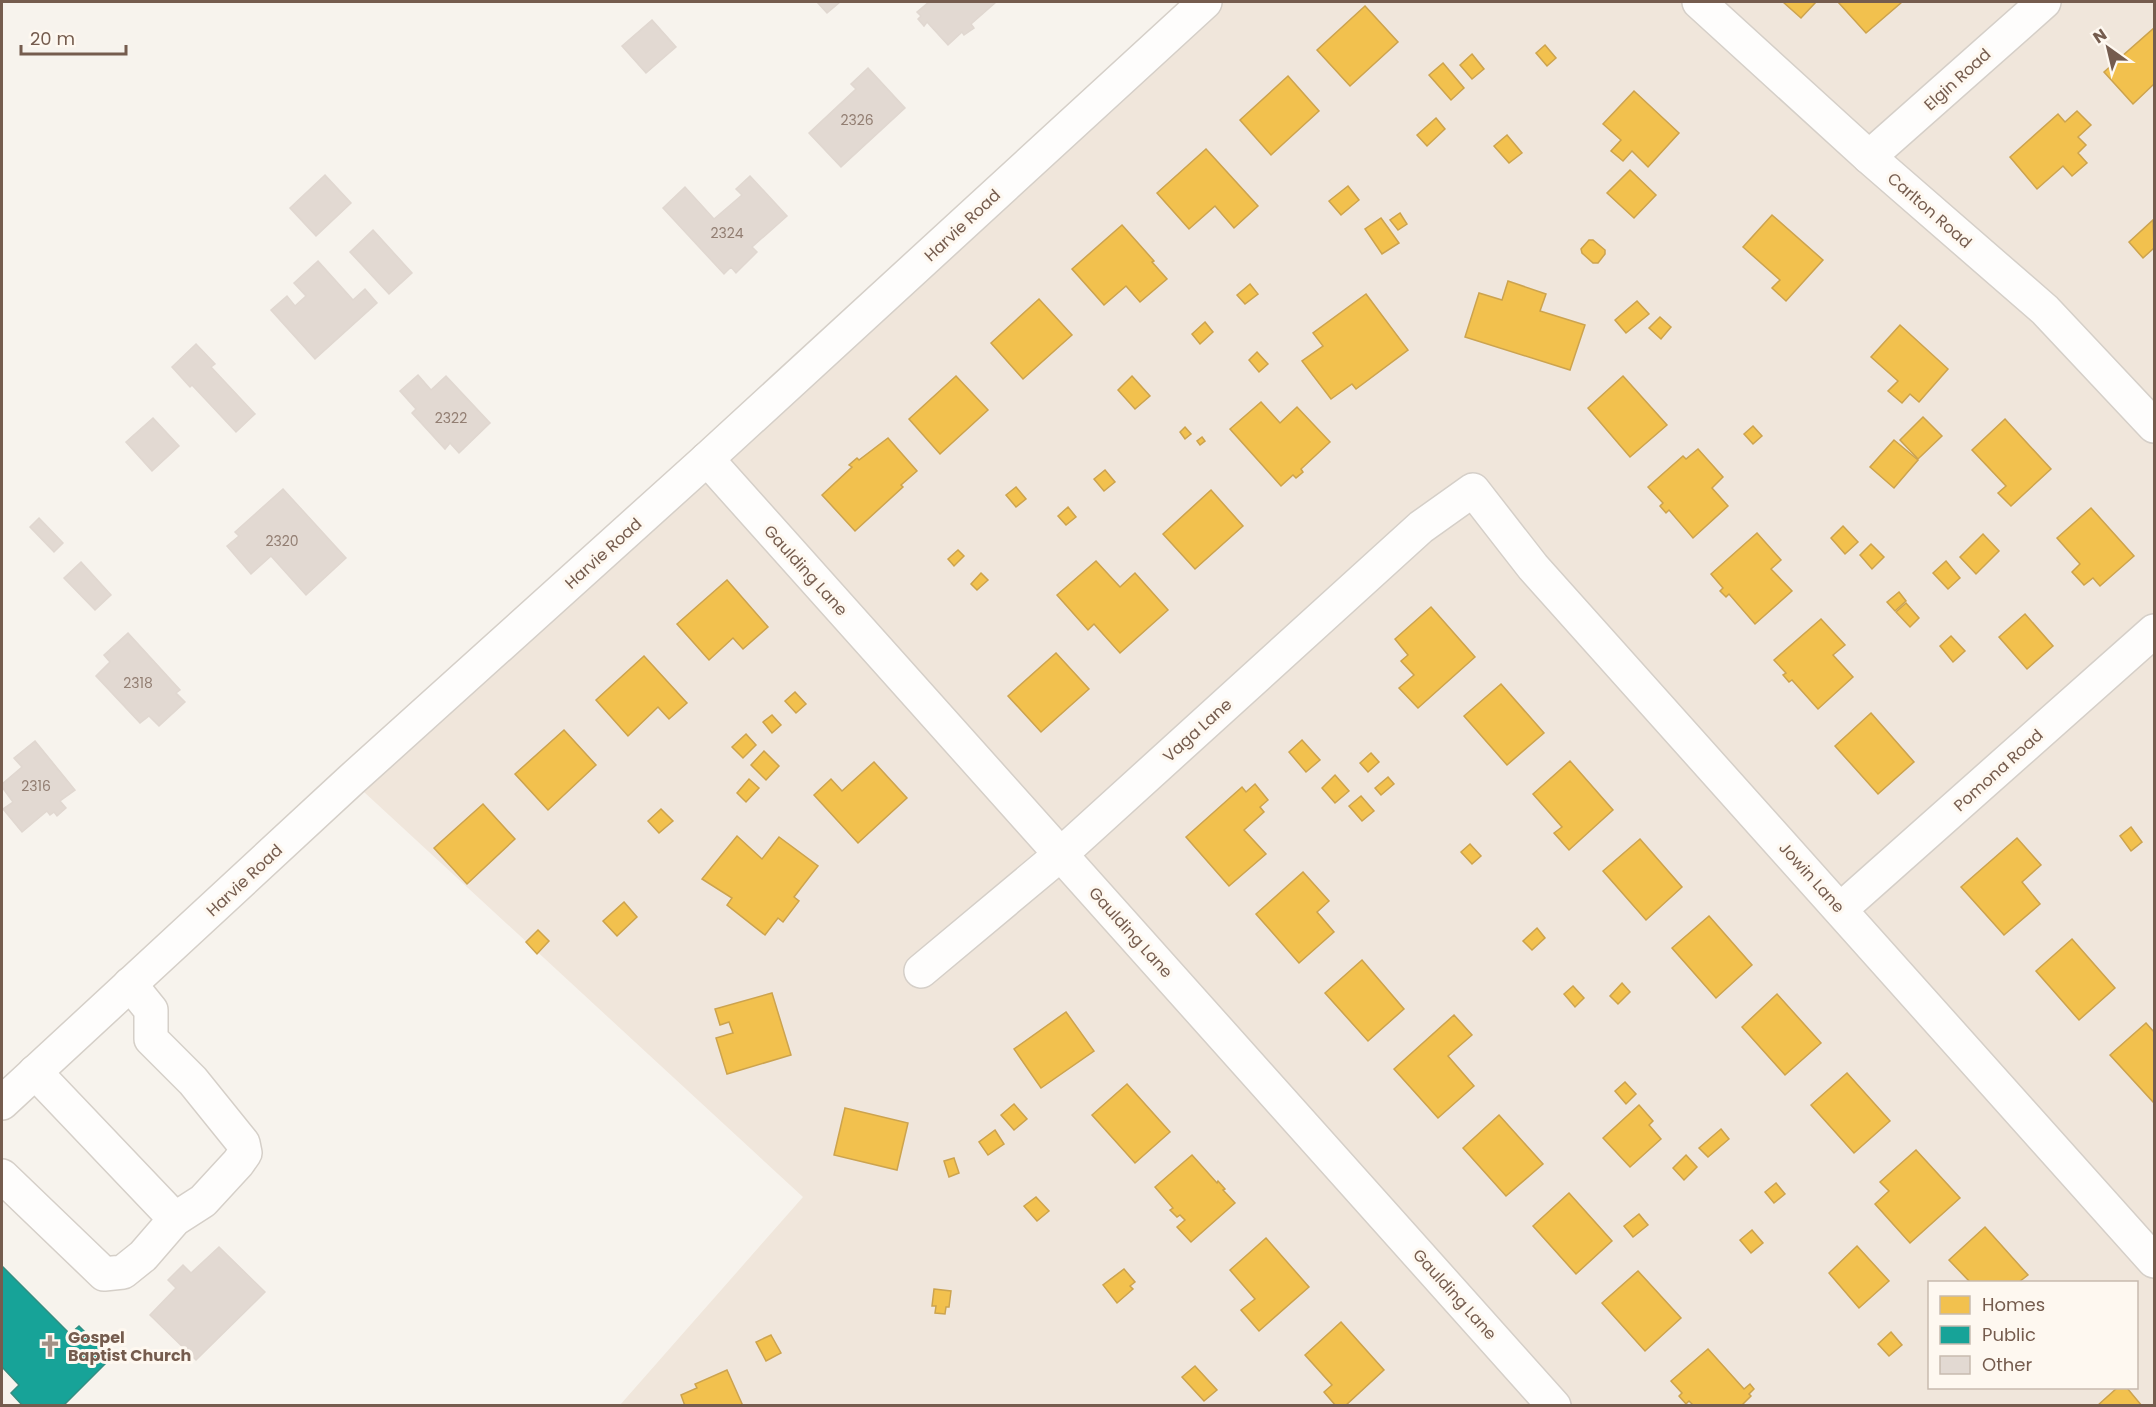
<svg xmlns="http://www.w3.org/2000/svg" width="2156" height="1407" font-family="Poppins,sans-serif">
	<rect width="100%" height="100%" fill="#f7f3ed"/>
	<path fill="#f0e6db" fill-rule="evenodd" d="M1213 2H2154V1405H620L803 1197 351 780ZM1930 1282H2136V1388H1930Z"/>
	<g fill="#f2c14e" stroke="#cca34e" stroke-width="1.5">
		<path d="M1783 2H1816L1801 18Z"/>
		<path d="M1838 2H1902L1866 33Z"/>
		<path d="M1365 6 1398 42 1350 86 1317 50Z"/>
		<path d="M2154 28V84L2133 104 2104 72Z"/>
		<path d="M1545 45 1556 58 1547 66 1536 53Z"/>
		<path d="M1472 54 1484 69 1472 79 1460 65Z"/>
		<path d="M1443 63 1464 88 1451 100 1429 75Z"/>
		<path d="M1288 76 1319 111 1271 155 1240 120Z"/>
		<path d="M1634 91 1679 133 1648 167 1632 151 1623 161 1611 151 1621 140 1603 124Z"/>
		<path d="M2077 111 2091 125 2078 137 2086 145 2078 153 2087 163 2072 176 2063 166 2037 189 2010 157 2058 114 2065 122Z"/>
		<path d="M1436 118 1445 129 1427 146 1417 135Z"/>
		<path d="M1507 135 1522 153 1509 163 1494 146Z"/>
		<path d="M1206 149 1258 206 1234 228 1215 206 1189 229 1157 193Z"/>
		<path d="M1630 170 1656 195 1634 218 1607 193Z"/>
		<path d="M1348 186 1359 200 1341 215 1329 201Z"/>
		<path d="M1400 213 1407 224 1398 230 1390 220Z"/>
		<path d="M1772 215 1823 260 1786 301 1772 288 1780 280 1743 247Z"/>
		<path d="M1381 218 1399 243 1382 254 1365 229Z"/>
		<path d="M2153 220 2154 248 2143 258 2129 242Z"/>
		<path d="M1122 225 1154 261 1152 262 1167 279 1140 302 1126 286 1104 305 1072 269Z"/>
		<path d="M1589 240H1593L1605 250V254L1598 263H1593L1582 253 1581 249Z"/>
		<path d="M1508 281 1546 294 1540 311 1585 325 1570 370 1465 337 1479 293 1502 300Z"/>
		<path d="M1250 284 1258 294 1245 304 1237 295Z"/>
		<path d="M1366 294 1408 350 1356 389 1352 384 1331 399 1302 361 1323 346 1313 333Z"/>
		<path d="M1039 299 1072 335 1023 379 991 343Z"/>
		<path d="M1637 301 1649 314 1626 333 1615 320Z"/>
		<path d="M1660 317 1671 327 1661 339 1649 328Z"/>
		<path d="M1205 322 1213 332 1200 344 1192 334Z"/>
		<path d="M1900 325 1948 369 1919 402 1910 394 1902 403 1888 391 1898 381 1871 357Z"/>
		<path d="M1257 352 1268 364 1259 372 1249 360Z"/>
		<path d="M956 376 988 410 940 454 909 419Z"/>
		<path d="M1132 376 1150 396 1135 409 1118 390Z"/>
		<path d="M1623 376 1667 425 1630 457 1588 408Z"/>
		<path d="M1261 402 1280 423 1297 407 1330 442 1301 469 1303 472 1296 478 1293 475 1281 486 1230 429Z"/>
		<path d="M1923 417 1942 436 1918 459 1900 440Z"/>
		<path d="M2005 419 2051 469 2011 506 1998 493 2006 486 1972 450Z"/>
		<path d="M1753 426 1762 436 1753 444 1744 434Z"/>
		<path d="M1185 427 1191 434 1185 439 1180 432Z"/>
		<path d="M1202 437 1205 441 1200 445 1197 441Z"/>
		<path d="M888 438 917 471 901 485 903 487 855 531 822 495 852 467 849 465 857 458 859 460Z"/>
		<path d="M1894 440 1918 460 1894 488 1870 467Z"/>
		<path d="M1698 449 1723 477 1712 488 1728 506 1693 538 1669 510 1666 513 1660 506 1663 503 1648 487 1683 456 1686 459Z"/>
		<path d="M1105 470 1115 482 1104 491 1094 479Z"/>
		<path d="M1016 487 1026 499 1016 507 1006 495Z"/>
		<path d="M1211 490 1243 526 1195 569 1163 534Z"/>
		<path d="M1068 507 1076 517 1066 525 1058 516Z"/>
		<path d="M2091 508 2134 556 2100 586 2093 578 2084 585 2072 572 2080 564 2057 538Z"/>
		<path d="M1843 526 1858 542 1845 554 1831 538Z"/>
		<path d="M1757 533 1781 560 1771 569 1792 591 1755 624 1729 594 1726 597 1720 591 1723 588 1711 574Z"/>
		<path d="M1983 534 1999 551 1976 574 1960 557Z"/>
		<path d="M1871 544 1884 557 1872 569 1860 555Z"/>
		<path d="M958 550 964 556 954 566 948 559Z"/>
		<path d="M1096 561 1120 587 1135 573 1168 610 1120 653 1094 624 1088 630 1057 595Z"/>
		<path d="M1946 561 1960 578 1948 589 1933 573Z"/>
		<path d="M981 573 988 580 977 590 971 584Z"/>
		<path d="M727 580 768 627 743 649 733 638 709 660 677 624Z"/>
		<path d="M1899 592 1906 601 1895 611 1887 602Z"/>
		<path d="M1906 603 1919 618 1910 627 1896 612Z"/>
		<path d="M1431 607 1475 657 1418 708 1399 688 1414 675 1401 661 1408 655 1395 639Z"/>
		<path d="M2025 614 2053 646 2027 669 1999 637Z"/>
		<path d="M1821 619 1845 645 1833 655 1853 677 1818 709 1792 680 1789 682 1783 675 1786 673 1774 660Z"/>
		<path d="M1951 636 1965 651 1953 662 1940 646Z"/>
		<path d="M1056 653 1089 689 1041 732 1008 696Z"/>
		<path d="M644 656 687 703 669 719 658 707 628 736 596 700Z"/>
		<path d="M1501 684 1544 733 1507 765 1464 716Z"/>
		<path d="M795 692 806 704 796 713 785 701Z"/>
		<path d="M1871 713 1914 762 1878 794 1835 746Z"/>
		<path d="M772 715 781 725 772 733 763 722Z"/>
		<path d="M564 730 596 765 548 810 515 774Z"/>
		<path d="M746 734 756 745 743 758 732 747Z"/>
		<path d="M1302 740 1320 760 1306 772 1289 752Z"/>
		<path d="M764 751 779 766 766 780 751 765Z"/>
		<path d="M1371 753 1379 762 1368 772 1360 763Z"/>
		<path d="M1570 761 1613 810 1569 850 1554 833 1562 827 1533 794Z"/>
		<path d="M874 762 907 798 858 843 814 795 831 779 842 791Z"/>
		<path d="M1335 775 1349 791 1335 803 1322 788Z"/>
		<path d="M1388 777 1394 784 1381 795 1375 788Z"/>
		<path d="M749 779 759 788 746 802 737 793Z"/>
		<path d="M1255 784 1268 800 1260 807 1264 812 1244 830 1266 854 1229 886 1186 837 1242 787 1246 792Z"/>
		<path d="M1361 796 1374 811 1362 821 1349 806Z"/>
		<path d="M483 804 515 839 467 884 434 848Z"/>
		<path d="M661 809 673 821 659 833 648 821Z"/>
		<path d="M2131 827 2142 842 2131 851 2120 836Z"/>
		<path d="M737 836 762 859 779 837 818 866 794 897 799 901 783 922 778 918 765 935 727 905 732 898 702 879Z"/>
		<path d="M2017 838 2041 865 2022 882 2040 904 2004 935 1961 887Z"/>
		<path d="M1640 839 1682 887 1646 920 1603 871Z"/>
		<path d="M1470 844 1481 856 1472 864 1461 852Z"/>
		<path d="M1303 872 1329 901 1317 912 1334 932 1299 963 1256 914Z"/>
		<path d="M624 902 637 917 617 936 603 921Z"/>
		<path d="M1709 916 1752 965 1716 998 1672 948Z"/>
		<path d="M1537 928 1545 938 1532 950 1523 941Z"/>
		<path d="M538 930 549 941 537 954 526 942Z"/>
		<path d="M2072 939 2115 988 2079 1020 2036 971Z"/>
		<path d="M1362 960 1404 1009 1368 1041 1325 993Z"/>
		<path d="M1622 983 1630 992 1618 1004 1610 996Z"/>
		<path d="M1573 986 1584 998 1575 1007 1564 994Z"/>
		<path d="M772 993 791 1055 727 1074 716 1038 733 1033 729 1022 720 1025 715 1009Z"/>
		<path d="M1777 994 1821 1043 1785 1075 1742 1027Z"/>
		<path d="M1066 1012 1094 1051 1041 1088 1014 1049Z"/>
		<path d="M1454 1015 1472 1035 1448 1056 1474 1086 1438 1118 1394 1069Z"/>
		<path d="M2146 1023 2154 1032V1103L2110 1055Z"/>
		<path d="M1847 1073 1890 1121 1854 1153 1811 1105Z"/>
		<path d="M1625 1082 1636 1094 1626 1104 1615 1091Z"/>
		<path d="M1127 1084 1170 1132 1135 1163 1092 1115Z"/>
		<path d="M1014 1104 1027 1119 1014 1130 1001 1115Z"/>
		<path d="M1639 1105 1653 1121 1649 1125 1661 1139 1630 1167 1603 1138Z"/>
		<path d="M845 1108 908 1123 897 1170 834 1155Z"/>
		<path d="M1499 1115 1543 1164 1506 1196 1463 1148Z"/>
		<path d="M1721 1129 1729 1139 1708 1157 1699 1148Z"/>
		<path d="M995 1130 1004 1144 988 1155 979 1142Z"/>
		<path d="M1916 1150 1960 1198 1910 1243 1875 1204 1889 1191 1880 1182Z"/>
		<path d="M1192 1155 1217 1183 1218 1181 1225 1189 1223 1190 1235 1203 1191 1242 1177 1227 1185 1220 1180 1215 1177 1217 1170 1210 1173 1208 1155 1187Z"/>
		<path d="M1686 1155 1697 1167 1684 1180 1673 1168Z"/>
		<path d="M954 1158 959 1173 949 1177 944 1161Z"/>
		<path d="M1776 1183 1785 1194 1774 1203 1765 1192Z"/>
		<path d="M1569 1193 1612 1241 1576 1274 1533 1226Z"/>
		<path d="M1036 1197 1049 1211 1037 1221 1024 1206Z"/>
		<path d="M1639 1214 1648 1225 1633 1237 1624 1226Z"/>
		<path d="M1985 1227 2028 1275 2019 1282H1970L1949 1260Z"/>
		<path d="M1752 1230 1763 1243 1751 1253 1740 1240Z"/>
		<path d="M1266 1238 1309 1287 1259 1331 1241 1310 1255 1299 1230 1270Z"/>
		<path d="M1857 1246 1889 1281 1859 1308 1829 1273Z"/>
		<path d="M1124 1269 1135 1282 1130 1286 1133 1289 1117 1303 1103 1285Z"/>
		<path d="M1638 1271 1681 1318 1645 1351 1602 1303Z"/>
		<path d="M934 1289 951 1291 949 1307H946L945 1314 935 1313 936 1306H932Z"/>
		<path d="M1341 1322 1384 1370 1345 1406H1336L1324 1392 1332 1385 1305 1355Z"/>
		<path d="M1891 1332 1902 1345 1889 1356 1878 1344Z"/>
		<path d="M771 1335 781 1353 766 1361 756 1342Z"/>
		<path d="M1708 1349 1744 1389 1750 1384 1754 1389 1749 1394 1751 1396 1741 1406H1694L1689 1401 1686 1404 1679 1396 1682 1393 1671 1381Z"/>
		<path d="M1195 1366 1217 1390 1204 1401 1182 1377Z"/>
		<path d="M727 1370 743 1406H685L681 1395 697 1388 695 1384Z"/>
		<path d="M2117 1388H2127L2142 1406H2097Z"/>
	</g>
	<path fill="#17a398" stroke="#338e82" stroke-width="1.5" d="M2 1266 70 1334 79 1326 111 1358 63 1406H23L11 1393 19 1385 2 1367Z"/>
	<g fill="#e2d9d2" stroke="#e0d7d0" stroke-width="1.5">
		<path d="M817 2H840L827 13Z"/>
		<path d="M929 2H996L971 24 974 28 964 35 962 32 948 45 927 22 924 26 918 19 921 16 917 12Z"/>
		<path d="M652 20 676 47 646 73 622 46Z"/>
		<path d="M868 68 905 108 841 167 809 133 856 89 851 84Z"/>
		<path d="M325 175 351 203 316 236 290 208Z"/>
		<path d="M750 176 787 216 752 247 757 252 736 273 731 267 724 274 663 208 685 187 714 219 742 195 736 189Z"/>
		<path d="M373 230 412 273 389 294 350 252Z"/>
		<path d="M318 261 353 300 365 289 377 303 315 359 271 310 287 296 295 306 306 296 294 283Z"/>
		<path d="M196 344 215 364 211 367 255 414 236 432 192 385 190 387 172 367Z"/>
		<path d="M418 375 431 390 446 376 490 423 459 453 450 443 445 449 412 413 416 409 400 391Z"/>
		<path d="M153 418 179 446 152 471 126 442Z"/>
		<path d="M283 489 346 558 306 595 271 556 251 574 227 546 239 536 235 532Z"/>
		<path d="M39 518 63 543 54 552 30 527Z"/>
		<path d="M81 562 111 595 95 610 64 578Z"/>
		<path d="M128 633 180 690 176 693 185 702 159 726 149 716 140 723 96 676 110 662 104 655Z"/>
		<path d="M35 741 75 790 60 801 66 808 57 816 54 812 50 815 47 811 22 832 3 809 13 802 2 787V784L22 767 14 758Z"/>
		<path d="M219 1247 265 1292 196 1360 150 1315 176 1288 168 1280 183 1265 191 1273Z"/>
	</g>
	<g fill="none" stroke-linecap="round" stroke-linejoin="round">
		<g stroke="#d5cfc8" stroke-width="36">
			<g id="minor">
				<path d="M1699 2 1869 157 2045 310 2154 426"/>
				<path d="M1869 157 2044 2"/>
				<path d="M707 459 1554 1406"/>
				<path d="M1841 909 2154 631"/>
				<path d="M921 971 1061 854 1421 527 1473 490 1533 567 2154 1261"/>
				<path d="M35 1072 175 1219"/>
				<path d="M2 1103 351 780 707 459 1205 2"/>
				<path d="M2 1176 104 1274 123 1272 143 1256 175 1219 203 1201 238 1163 245 1153 243 1143 193 1081 151 1039V1010L130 984"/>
			</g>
		</g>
		<use href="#minor" stroke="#fefdfc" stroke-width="33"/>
	</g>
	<defs>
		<g id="church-bare" transform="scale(1.8)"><path d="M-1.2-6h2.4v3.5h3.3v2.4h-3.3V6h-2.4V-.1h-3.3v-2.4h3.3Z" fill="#a29186" stroke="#fef8f0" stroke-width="2.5" paint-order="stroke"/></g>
	</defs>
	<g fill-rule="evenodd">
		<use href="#church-bare" x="50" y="1346"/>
	</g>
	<g text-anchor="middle" stroke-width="6" stroke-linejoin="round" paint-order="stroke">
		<g font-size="14" fill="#927e72">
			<text x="857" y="125">2326</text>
			<text x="727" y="238">2324</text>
			<text x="451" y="423">2322</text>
			<text x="282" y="546">2320</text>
			<text x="138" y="688">2318</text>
			<text x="36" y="791">2316</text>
		</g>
		<g font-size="16" fill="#755c4e" stroke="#fef8f0">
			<text transform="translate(1957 79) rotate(-42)" y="6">Elgin Road</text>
			<text transform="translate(1930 210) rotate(41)" y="6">Carlton Road</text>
			<text transform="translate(962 225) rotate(-43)" y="6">Harvie Road</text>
			<text transform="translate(603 553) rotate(-42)" y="6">Harvie Road</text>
			<text transform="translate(806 570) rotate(48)" y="6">Gaulding Lane</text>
			<text transform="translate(1197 730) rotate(-42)" y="6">Vaga Lane</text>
			<text transform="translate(1998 770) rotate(-42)" y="6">Pomona Road</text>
			<text transform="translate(1812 877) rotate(48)" y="6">Jowin Lane</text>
			<text transform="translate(244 880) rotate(-43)" y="6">Harvie Road</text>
			<text transform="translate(1131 932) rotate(48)" y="6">Gaulding Lane</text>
			<text transform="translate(1455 1294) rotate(48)" y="6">Gaulding Lane</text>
		</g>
		<g font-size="16" font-weight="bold" fill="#755c4e" stroke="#fef8f0" text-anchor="start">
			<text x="68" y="1343">Gospel<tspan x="68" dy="18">Baptist Church</tspan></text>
		</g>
	</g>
	<rect width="2156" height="1407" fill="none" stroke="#755c4e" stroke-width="6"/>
	<rect x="1928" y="1281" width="210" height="108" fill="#fef8f0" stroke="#c7baaf" stroke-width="1.5"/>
	<rect x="1940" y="1296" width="30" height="18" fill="#f2c14e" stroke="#c7baaf" stroke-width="1.5"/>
	<text x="1982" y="1311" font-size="18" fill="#755c4e">Homes</text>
	<rect x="1940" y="1326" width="30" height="18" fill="#17a398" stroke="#c7baaf" stroke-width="1.5"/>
	<text x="1982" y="1341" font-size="18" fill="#755c4e">Public</text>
	<rect x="1940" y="1356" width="30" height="18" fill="#e2d9d2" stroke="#c7baaf" stroke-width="1.5"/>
	<text x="1982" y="1371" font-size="18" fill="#755c4e">Other</text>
	<g transform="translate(2108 48) rotate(326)" stroke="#fef8f0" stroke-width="4.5" paint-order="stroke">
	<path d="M0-4.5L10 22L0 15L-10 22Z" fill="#755c4e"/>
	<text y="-9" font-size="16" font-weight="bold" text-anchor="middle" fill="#755c4e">N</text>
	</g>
	<path d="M21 45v9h105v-9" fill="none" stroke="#755c4e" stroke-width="3"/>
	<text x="30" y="45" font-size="18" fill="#755c4e" stroke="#fef8f0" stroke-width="4.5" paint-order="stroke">20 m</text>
</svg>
